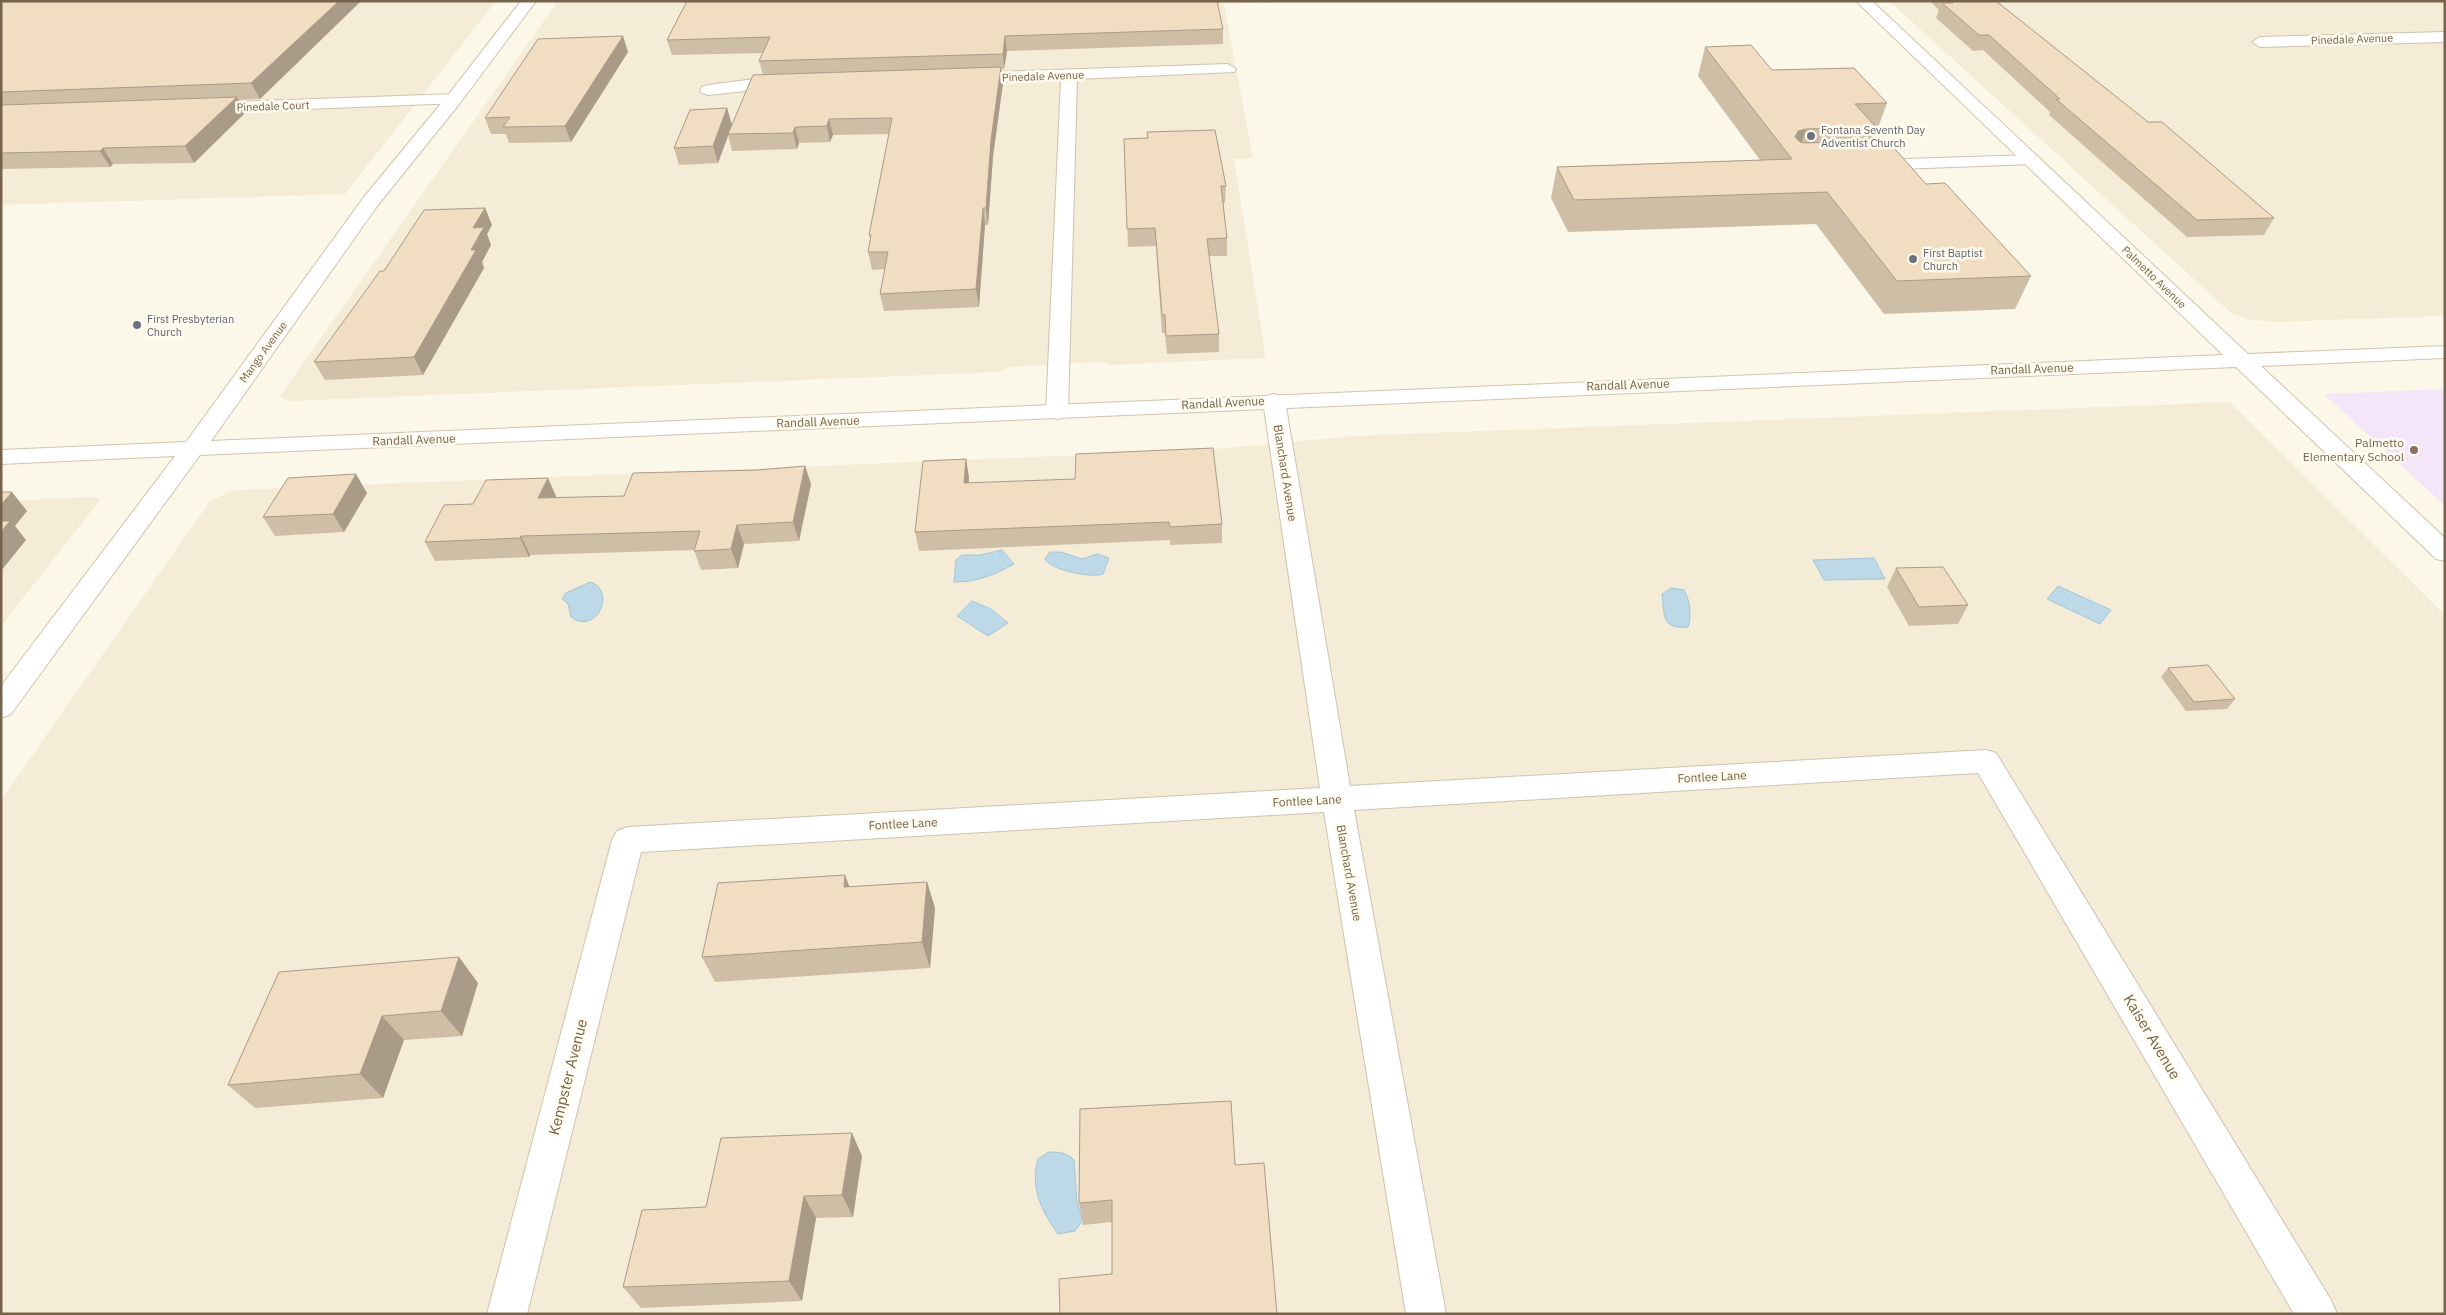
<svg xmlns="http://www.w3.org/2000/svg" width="2446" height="1315" font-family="'IBM Plex Sans',sans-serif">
	<rect width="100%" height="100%" fill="#fcf8e9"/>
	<g fill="#f4ecd7">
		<path d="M1 1H496L345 194 1 205Z"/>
		<path d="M558 1H1306L1224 4 1253 158 1234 159 1266 358 1110 365 1102 362 1008 367 999 372 288 401 280 396Z"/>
		<path d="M1889 1H2445V316L2273 322 2247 319 2231 313Z"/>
		<path d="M2230 402 2445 615V1314H1V800L210 501 234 490 1204 450 1354 436Z"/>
		<path d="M95 497 100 500 1 626V501Z"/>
	</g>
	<path fill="#f5e5f9" d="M2445 389V506L2324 394Z"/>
	<g fill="#bdd8e6" stroke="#a3c6d7">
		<path d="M1002 550 1014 564C994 575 978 582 954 582L956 560 962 555H980Z"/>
		<path d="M1050 552H1061L1082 559 1097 554 1109 558 1103 574C1091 578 1053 571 1045 559Z"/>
		<path d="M1874 558 1885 579 1824 580 1813 560Z"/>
		<path d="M590 582C617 590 597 636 571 617L568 604 562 599 566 593Z"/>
		<path d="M2058 586 2111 610 2100 624 2047 599Z"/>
		<path d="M1671 588 1684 590C1690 600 1692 616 1688 627 1661 630 1664 613 1662 594Z"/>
		<path d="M972 601 991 609 1008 623 988 636 957 616Z"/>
		<path d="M1049 1152C1059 1152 1066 1152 1074 1160L1077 1202 1083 1220 1075 1231 1058 1234C1041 1210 1030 1188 1038 1159Z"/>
	</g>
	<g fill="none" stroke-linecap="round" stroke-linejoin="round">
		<g stroke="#cec2ae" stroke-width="2">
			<g id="street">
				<path d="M2445 32V42L2260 47 2252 42 2260 37Z"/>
				<path d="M1228 64 1236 69 1234 72 1077 79 1068 412 1065 417 1057 419 1049 417 1046 412 1061 80 964 83 958 81 956 78 958 75 964 73Z"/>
				<path d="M786 78 792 80 794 83 792 86 708 95 702 93 700 90 702 87 708 85 755 79Z"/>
				<path d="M454 94 460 95 462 99 460 103 205 113 199 112 197 108 199 104 205 103Z"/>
				<path d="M2031 155 2037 156 2040 160 2037 164 1872 170 1866 169 1863 165 1866 161 1872 160Z"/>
				<path d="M1274 394 1282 396 1285 401 1350 786 1986 750 1996 753 2331 1300 2337 1314H2294L1978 773 1354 810 1446 1314H1406L1324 812 641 852 527 1314H487L612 840 617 831 628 827 1320 788 1263 401 1266 396Z"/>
			</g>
		</g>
		<g stroke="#d1c3ac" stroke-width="2">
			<path id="secondary" d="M521 1H536L460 103 378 205 211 441 2223 355 1856 1H1872L2248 354 2445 346V358L2261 366 2445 538V561L2436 559 2236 367 200 455 11 714 1 718V686L175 456 1 464V450L186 442 364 197 448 95Z"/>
		</g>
		<use href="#street" fill="#fff" fill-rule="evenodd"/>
		<use href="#secondary" fill="#fff" fill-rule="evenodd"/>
	</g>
	<g fill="#cfbea6">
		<path d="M1 1H361L260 99 238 100 245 113 194 163 113 164 110 167 1 169Z"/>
		<path d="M687 1 1223 29V44L1007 51 1004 69H1001L1003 83 993 156 988 225H985L979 307 884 311 880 294 885 269 872 270 868 252 871 240 869 235 889 134 833 135 830 142 799 143 797 149 732 151 728 135 718 163 679 165 674 148 727 108 732 125 763 75 759 61 763 53 672 55 667 40Z"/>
		<path d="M1930 1H1996L2148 122 2274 218 2264 235 2187 237 2049 115 2050 112 1983 50 1973 51 1936 18 1939 10Z"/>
		<path d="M1705 47 1772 70 1887 103 1876 133H1874L1871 141 1926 184 2031 276 2015 309 1884 314 1816 224 1568 232 1551 198 1557 167 1760 160 1698 76Z"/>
		<path d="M628 52 571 142 509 143 506 134H491L485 118Z"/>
		<path d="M1124 139 1226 186 1225 203H1223L1227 238V256H1209L1219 334V352L1167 354 1165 333H1162L1156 246 1128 247Z"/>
		<path d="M485 208 492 225 487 234 491 245 482 262 484 268 423 375 325 380 314 362 384 271Z"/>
		<path d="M966 459 969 478 968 483 1222 524V543L1170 545V540L919 551 915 532Z"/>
		<path d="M805 466 811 484 799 541 744 544 738 568 701 570 694 550 530 555 529 557 435 561 425 542 473 504 556 496V498L624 496 758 470Z"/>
		<path d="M367 493 344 532 275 536 263 517Z"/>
		<path d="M1896 568 1968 605 1958 624 1909 626 1887 587Z"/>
		<path d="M2168 668 2235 699 2227 709 2186 711 2161 677Z"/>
		<path d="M845 875 849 887 927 882 935 908 930 968 715 982 702 957Z"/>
		<path d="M279 972 478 983 462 1036 404 1040 383 1098 255 1108 228 1085Z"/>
		<path d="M862 1156 853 1217 816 1218 802 1301 641 1308 623 1287 706 1207Z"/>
		<path d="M1235 1165 1112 1274V1222L1083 1225 1079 1203Z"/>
	</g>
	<g fill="#a99b87">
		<path d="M339 1H361L260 99 251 83Z"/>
		<path d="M623 36 628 52 571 142 565 126Z"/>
		<path d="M1005 36 1007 51 1004 69 1003 54Z"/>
		<path d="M1001 67 1003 83 993 156 988 225 986 208 991 140Z"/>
		<path d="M237 97 245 113 194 163 185 146Z"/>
		<path d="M727 108 732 125 718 163 713 146Z"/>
		<path d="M829 119 833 135 830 142 827 126Z"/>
		<path d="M795 127 799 143 797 149 793 133Z"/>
		<path d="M1806 129 1796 160 1795 137 1798 131Z"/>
		<path d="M103 148 113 164 110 167 100 151Z"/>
		<path d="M485 208 492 225 487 234 491 245 482 262 484 268 423 375 414 357 471 250 473 228Z"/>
		<path d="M983 208 985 225 979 307 976 289Z"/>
		<path d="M966 459 969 478 967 501 964 483Z"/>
		<path d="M805 466 811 484 799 541 793 522Z"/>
		<path d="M356 474 367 493 344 532 333 514Z"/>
		<path d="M548 478 556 496 547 517 538 498Z"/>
		<path d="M12 492 27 511 15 526 26 540 1 571V505Z"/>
		<path d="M737 525 744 544 738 568 731 549Z"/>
		<path d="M521 536 530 555 529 557 520 538Z"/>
		<path d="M845 875 855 901 844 887Z"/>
		<path d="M927 882 935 908 930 968 922 942Z"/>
		<path d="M459 957 478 983 462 1036 441 1011Z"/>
		<path d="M382 1016 404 1040 383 1098 360 1074Z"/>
		<path d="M852 1133 862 1156 853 1217 842 1195Z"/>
		<path d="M804 1196 816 1218 802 1301 789 1281Z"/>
	</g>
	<g fill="#f1ddc1" stroke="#a99b87">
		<path d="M1 1H339L251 83 1 92Z"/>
		<path d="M687 1H1217L1223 29 1005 36 1003 54 759 61 770 37 667 40Z"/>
		<path d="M1952 1H1996L2148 122H2162L2274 218 2197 220 2056 99H2060L1989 35H1979L1942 3H1953Z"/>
		<path d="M623 36 565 126 503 127 510 117 485 118 538 39Z"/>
		<path d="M1751 45 1772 70 1854 68 1887 103 1855 104 1876 127 1806 129 1798 131 1795 137 1800 142 1806 143 1887 140 1926 184 1945 183 2031 276 1897 281 1827 192 1574 200 1557 167 1792 159 1705 47Z"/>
		<path d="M1001 67 991 140 986 208H983L976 289 880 294 888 252H868L871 235H869L892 118 829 119 827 126 795 127 793 133 728 134 753 75Z"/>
		<path d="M237 97 185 146 103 148 100 151 1 153V105Z"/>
		<path d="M727 108 713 146 674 148 690 110Z"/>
		<path d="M1215 130 1226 186H1221L1227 238 1207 239 1219 334 1166 336 1165 315H1162L1155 228 1127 229 1124 139 1148 138 1147 132Z"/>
		<path d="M485 208 473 228 484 227 471 250H476L414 357 314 362 380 271H384L424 210Z"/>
		<path d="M1213 448 1222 524 1170 527 1169 522 915 532 923 461 966 459 964 483 1075 479 1076 454Z"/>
		<path d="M805 466 793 522 737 525 731 549 694 551 700 531 521 536 520 538 425 542 444 505 473 504 486 480 548 478 538 498 624 496 633 473 758 470Z"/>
		<path d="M356 474 333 514 263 517 288 478Z"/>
		<path d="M1 492H12L1 505Z"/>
		<path d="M1 521H10L1 532Z"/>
		<path d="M1943 567 1968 605 1919 607 1896 568Z"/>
		<path d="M2208 665 2235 699 2194 702 2168 668Z"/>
		<path d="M845 875 844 887 927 882 922 942 702 957 718 883Z"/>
		<path d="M459 957 441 1011 382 1016 360 1074 228 1085 279 972Z"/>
		<path d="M1231 1101 1235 1165 1264 1163 1277 1314H1060L1059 1279 1112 1274V1200L1079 1203 1080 1109Z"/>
		<path d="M852 1133 842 1195 804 1196 789 1281 623 1287 642 1210 706 1207 721 1138Z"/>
	</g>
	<g fill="#6b7280" stroke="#fffbef" stroke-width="2">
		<circle cx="1811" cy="136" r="5"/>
		<circle cx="1913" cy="259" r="5"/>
		<circle cx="137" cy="325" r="5"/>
	</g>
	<circle fill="#8d6e63" stroke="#fffbef" stroke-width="2" cx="2414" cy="450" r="5"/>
	<g text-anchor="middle" stroke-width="5" stroke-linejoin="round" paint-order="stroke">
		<g font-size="11" fill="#76634c" stroke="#fffbef">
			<text transform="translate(2352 39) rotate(-2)" y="4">Pinedale Avenue</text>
			<text transform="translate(1043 76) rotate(-2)" y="4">Pinedale Avenue</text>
			<text transform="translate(273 106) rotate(-2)" y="4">Pinedale Court</text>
			<text transform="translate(2154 277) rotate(44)" y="4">Palmetto Avenue</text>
			<text transform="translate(263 352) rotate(-54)" y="4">Mango Avenue</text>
		</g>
		<g font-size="11" fill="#5b616d" stroke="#fffbef" text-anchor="start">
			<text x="1821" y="134">Fontana Seventh Day<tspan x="1821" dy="13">Adventist Church</tspan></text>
			<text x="1923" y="257">First Baptist<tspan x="1923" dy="13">Church</tspan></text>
			<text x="147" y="323">First Presbyterian<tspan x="147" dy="13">Church</tspan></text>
		</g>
		<g font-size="12" fill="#76634c" stroke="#fffbef">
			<text transform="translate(2032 369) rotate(-2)" y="4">Randall Avenue</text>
			<text transform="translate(1628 385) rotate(-2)" y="4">Randall Avenue</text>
			<text transform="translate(1223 403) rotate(-3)" y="4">Randall Avenue</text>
			<text transform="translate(818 422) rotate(-2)" y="4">Randall Avenue</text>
			<text transform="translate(414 440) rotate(-2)" y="4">Randall Avenue</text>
			<text transform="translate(1285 473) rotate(81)" y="4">Blanchard Avenue</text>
			<text transform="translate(1712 777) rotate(-3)" y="4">Fontlee Lane</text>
			<text transform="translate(1307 801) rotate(-3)" y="4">Fontlee Lane</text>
			<text transform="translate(903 824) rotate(-3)" y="4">Fontlee Lane</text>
			<text transform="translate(1349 873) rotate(80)" y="4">Blanchard Avenue</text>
		</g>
		<g font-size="12" fill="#785e54" stroke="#fffbef" text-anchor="end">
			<text x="2404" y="447">Palmetto<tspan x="2404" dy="14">Elementary School</tspan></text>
		</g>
		<g font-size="15" fill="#76634c" stroke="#fffbef">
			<text transform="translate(2152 1037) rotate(59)" y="5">Kaiser Avenue</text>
			<text transform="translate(568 1077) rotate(-76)" y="5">Kempster Avenue</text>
		</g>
	</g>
	<rect width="2446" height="1315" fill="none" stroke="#76634c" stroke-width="5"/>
</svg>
